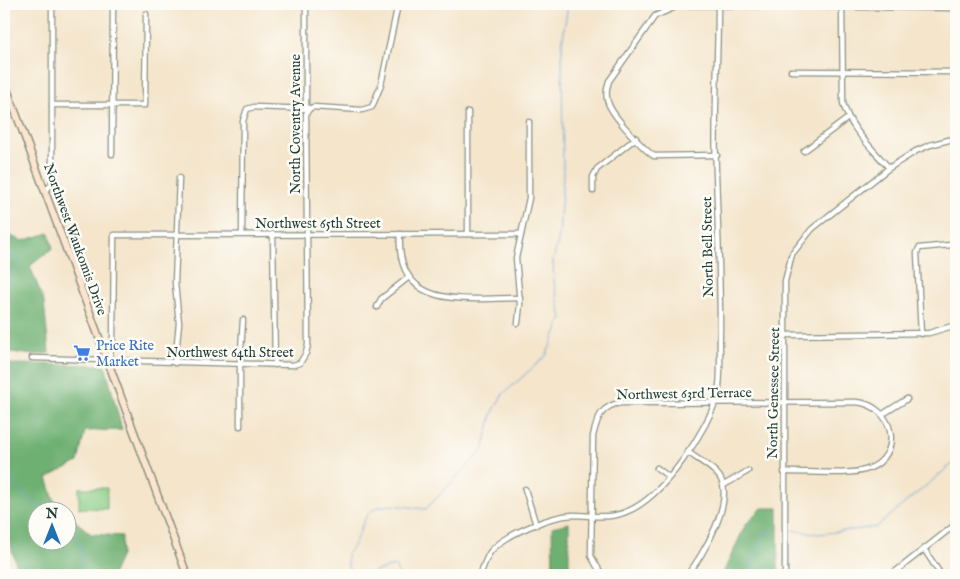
<svg xmlns="http://www.w3.org/2000/svg" width="960" height="579" font-family="'IM FELL English',serif">
	<rect width="100%" height="100%" fill="#fdfcf7"/>
	<filter id="ink" filterUnits="userSpaceOnUse"><feTurbulence type="fractalNoise" baseFrequency=".02" numOctaves="2"/><feDisplacementMap in="SourceGraphic" scale="10" xChannelSelector="R" yChannelSelector="G"/><feConvolveMatrix kernelMatrix="1 2 1 2 8 2 1 2 1" color-interpolation-filters="sRGB"/></filter>
	<filter id="wash" filterUnits="userSpaceOnUse"><feTurbulence type="fractalNoise" baseFrequency=".0096" numOctaves="4" result="noise"/><feDisplacementMap in="SourceGraphic" scale="20" xChannelSelector="R" yChannelSelector="G"/><feGaussianBlur stdDeviation="1.12" result="paint"/><feColorMatrix in="noise" values="0 0 0 0 0 0 0 0 0 0 0 0 0 0 0 0 0 1.4 0 .05"/><feComposite in="paint" operator="in"/></filter>
	<g filter="url(#wash)">
		<rect width="100%" height="100%" fill="#f4e5cb"/>
		<path fill="#89cc85" stroke="#54845c" d="M79 488H107V509L79 508Z"/>
		<g fill="#6eb072" stroke="#467653">
			<path d="M4 233 22 241 49 233 53 248 30 266 44 302 49 353 33 355 4 351Z"/>
			<path d="M4 364 105 365 122 430 85 431 78 462 47 478 56 506 63 511 38 512V542H68V515L91 534 122 536 121 555 112 575H19L4 522Z"/>
			<path d="M762 508H778V575H722L746 524Z"/>
			<path d="M569 523V575H553L552 527Z"/>
		</g>
		<g fill="none" stroke-linecap="round" stroke-linejoin="round">
			<g stroke="#66a1d6" stroke-width="1">
				<path d="M4 254 18 258 20 263 4 287"/>
				<path d="M956 411V422"/>
				<path d="M4 470 27 498 45 512"/>
				<path d="M68 529C87 552 81 548 79 575"/>
				<path d="M791 530 819 534 876 527 956 461"/>
				<path d="M399 575 395 566C380 569 369 575 354 575L348 567 347 554C358 541 358 533 365 519 376 497 407 508 426 509L483 450 492 414 502 395 546 356 562 318 554 283 553 261 559 237 563 173 562 44 568 4"/>
				<path d="M747 575 750 573 763 534 776 530"/>
			</g>
		</g>
	</g>
	<g filter="url(#ink)">
		<g fill="none" stroke-linecap="round" stroke-linejoin="round">
			<g stroke="#8a9180" stroke-width="7">
				<g id="street">
					<path d="M842 4 843 103C850 129 872 148 889 168"/>
					<path d="M791 71 956 72"/>
					<path d="M52 105H145L146 14"/>
					<path d="M468 112V234"/>
					<path d="M804 151 848 118"/>
					<path d="M112 154 113 4"/>
					<path d="M717 155 654 156C643 149 616 119 610 107 605 98 606 89 609 81L655 16 678 6 692 5 956 8"/>
					<path d="M45 191 52 184V4"/>
					<path d="M593 191V177L597 169 636 138"/>
					<path d="M242 234 243 121 247 109 254 107 309 109 313 107 362 110 372 107 381 85 398 4"/>
					<path d="M273 234 275 365"/>
					<path d="M400 234C395 312 466 298 520 298"/>
					<path d="M377 307 381 299 409 277"/>
					<path d="M518 323 520 304 516 258 529 198V122"/>
					<path d="M921 334 917 253 919 248 950 245 956 248"/>
					<path d="M786 335 929 333 956 325"/>
					<path d="M32 358 293 365 300 363 306 353 308 345 306 114 309 109 306 106V10"/>
					<path d="M108 362 113 341 114 235 521 234"/>
					<path d="M175 363 179 323 175 283 179 178"/>
					<path d="M883 414 907 399"/>
					<path d="M240 426V364L243 320"/>
					<path d="M657 468 669 477"/>
					<path d="M724 485 748 471"/>
					<path d="M525 489 536 525"/>
					<path d="M924 549 941 575"/>
					<path d="M480 575C483 568 486 557 491 551 506 534 550 516 573 515 592 515 609 520 628 511 663 497 709 429 718 393 722 373 719 350 720 329 720 277 718 226 716 174 714 118 718 60 718 4"/>
					<path d="M602 575 591 556 593 436C597 419 601 405 621 403L856 402C894 405 905 455 868 469 850 476 805 471 784 472"/>
					<path d="M687 575C703 556 736 499 719 476 711 466 698 460 688 452"/>
					<path d="M785 575V281L792 254 812 229 889 168 916 151 930 145 956 138"/>
					<path d="M891 575 956 524"/>
				</g>
			</g>
			<g stroke="#8a9180" stroke-width="9">
				<path id="secondary" d="M4 81 187 575"/>
			</g>
			<use href="#street" stroke="#fff" stroke-width="4.5"/>
			<use href="#secondary" stroke="#fce5cf" stroke-width="6"/>
		</g>
	</g>
	<defs>
		<g id="supermarket-bare" transform="scale(1.35)"><path d="M-6-5.5h2.5l.6 2H6L4.5 2H-2.5L-4.4-4H-6ZM-1.5 3.2a1.3 1.3 0 1 0 .1 0ZM3 3.2a1.3 1.3 0 1 0 .1 0Z" fill="#3f7fe0" stroke="#fdfcf7" stroke-width="2.5" paint-order="stroke"/></g>
	</defs>
	<g fill-rule="evenodd">
		<use href="#supermarket-bare" x="82" y="353"/>
	</g>
	<g text-anchor="middle" stroke-width="5" stroke-linejoin="round" paint-order="stroke">
		<g font-size="14" fill="#1f3d34" stroke="#fdfcf7">
			<text transform="translate(295 124) rotate(-90)" y="5">North Coventry Avenue</text>
			<text x="318" y="228">Northwest 65th Street</text>
			<text transform="translate(76 239) rotate(70)" y="5">Northwest Waukomis Drive</text>
			<text transform="translate(707 247) rotate(-91)" y="5">North Bell Street</text>
			<text x="230" y="357">Northwest 64th Street</text>
			<text transform="translate(684 393) rotate(-1)" y="5">Northwest 63rd Terrace</text>
			<text transform="translate(773 393) rotate(-89)" y="5">North Genessee Street</text>
		</g>
		<g font-size="14" fill="#366cbe" stroke="#fdfcf7" text-anchor="start">
			<text x="96" y="350">Price Rite<tspan x="96" dy="16">Market</tspan></text>
		</g>
	</g>
	<rect width="960" height="579" fill="none" stroke="#fdfcf7" stroke-width="20"/>
	<g transform="translate(52 526)"><circle r="24" fill="#fdfcf7" stroke="#a4b0a9"/>
	<path d="M0-4L9 19L0 12L-9 19Z" fill="#1f6fb2"/>
	<text y="-8" font-size="14" font-weight="bold" text-anchor="middle" fill="#1f3d34">N</text>
	</g>
</svg>
